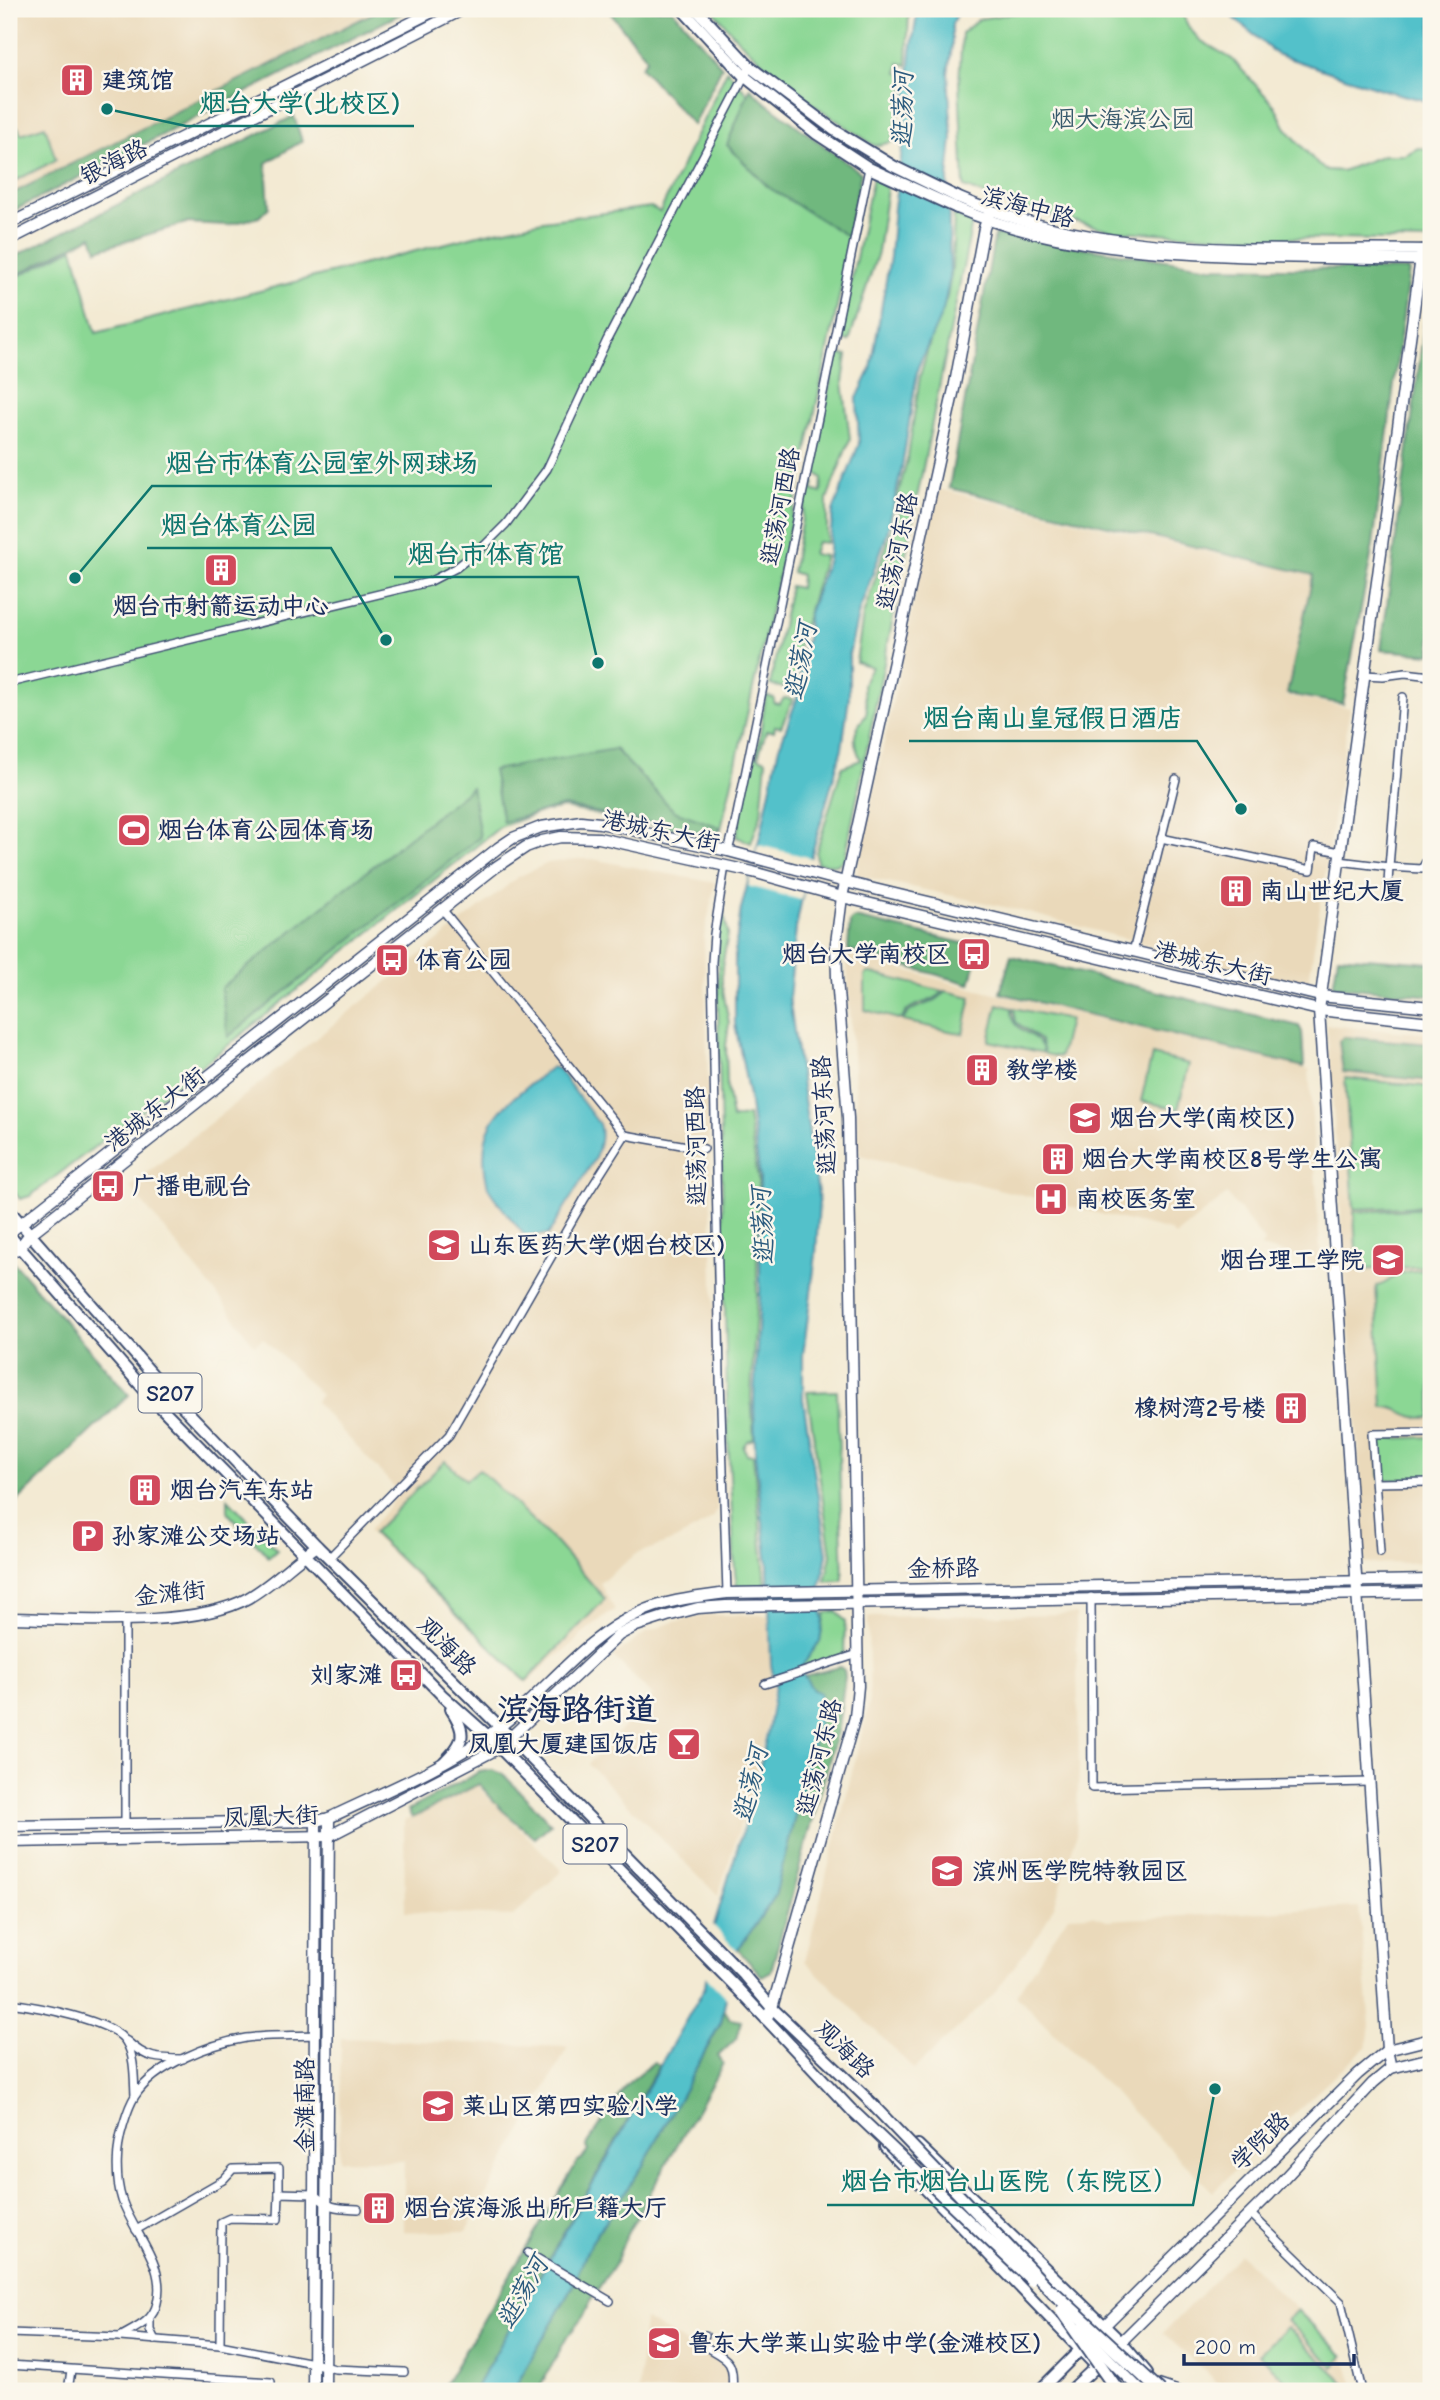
<svg xmlns="http://www.w3.org/2000/svg" width="1440" height="2400" font-family="'Comic Neue','LXGW WenKai TC',sans-serif">
	<rect width="100%" height="100%" fill="#fbf7ec"/>
	<filter id="ink" filterUnits="userSpaceOnUse"><feTurbulence type="fractalNoise" baseFrequency=".0143" numOctaves="2"/><feDisplacementMap in="SourceGraphic" scale="14" xChannelSelector="R" yChannelSelector="G"/><feConvolveMatrix kernelMatrix="1 2 1 2 8 2 1 2 1" color-interpolation-filters="sRGB"/></filter>
	<filter id="wash" filterUnits="userSpaceOnUse"><feTurbulence type="fractalNoise" baseFrequency=".00686" numOctaves="4" result="noise"/><feDisplacementMap in="SourceGraphic" scale="28" xChannelSelector="R" yChannelSelector="G"/><feGaussianBlur stdDeviation="1.57" result="paint"/><feColorMatrix in="noise" values="0 0 0 0 0 0 0 0 0 0 0 0 0 0 0 0 0 1.4 0 .05"/><feComposite in="paint" operator="in"/></filter>
	<g filter="url(#wash)">
		<rect width="100%" height="100%" fill="#f3ead3"/>
		<g fill="#ead9ba">
			<path d="M9 9H400L9 209Z"/>
			<path d="M938 489 1312 576 1286 696 1350 708 1308 987 1018 910 856 875Z"/>
			<path d="M578 859H592L715 883 704 937 718 1474 717 1509 713 1518 698 1528 675 1540 636 1554 600 1583 615 1610 591 1626 567 1649 551 1660 527 1683 368 1531 400 1493 315 1402 321 1395 263 1338 254 1345 224 1303 130 1187 518 877 548 863Z"/>
			<path d="M846 954 974 989 1309 1069 1321 1268 1300 1257 1260 1247 1265 1242 1227 1194 1175 1236 1170 1231 860 1155Z"/>
			<path d="M1327 1025 1431 1034V1562L1364 1564 1361 1486Z"/>
			<path d="M1076 1614 1079 1764 1076 1837 1055 1904 1041 1931 992 1996 914 2069 805 1961 870 1700 868 1617Z"/>
			<path d="M709 1615H768L772 1689 767 1724 750 1795 718 1896 588 1764 653 1696 613 1656 647 1632 673 1622Z"/>
			<path d="M477 1786 562 1871 513 1916 405 1912 404 1821Z"/>
			<path d="M1359 1907 1370 2025 1367 2046 1275 2131 1213 2192 1016 1995 1068 1916 1093 1915 1107 1920Z"/>
			<path d="M341 2038 568 2047 466 2231 404 2232V2161L339 2160Z"/>
			<path d="M1240 2254 1344 2356 1356 2391H1227L1163 2333Z"/>
			<path d="M644 2319 729 2368 727 2391H639Z"/>
		</g>
		<g fill="#8bd794" stroke="#538379" stroke-width="2">
			<path d="M712 9H909L907 65 899 63 898 73 907 75 892 142 875 146 802 97 738 40Z"/>
			<path d="M1038 9H1180L1189 28 1200 40 1232 59 1275 106 1285 127 1318 165 1327 170 1342 171 1384 155H1405L1418 148 1431 149V241L1235 237 1114 231 1013 206 964 187 959 82 962 33 979 19Z"/>
			<path d="M727 70 768 117 835 167 863 184 802 473 719 838 564 808 538 813 500 827 231 1043 30 1196 20 1199 9 1186V281L73 248 96 333 482 234 543 221 651 207 660 212Z"/>
			<path d="M45 126 56 160 9 184V131L18 127 21 134Z"/>
			<path d="M873 177 887 188 878 252 849 341 839 339Z"/>
			<path d="M954 215 972 223 845 858 837 865 817 863 816 853 842 767 861 760C855 746 851 737 860 723 862 720 865 718 866 714 871 699 853 691 872 667L856 662 863 615 894 523 900 515 896 503 908 456 920 376 934 327 947 297 952 269Z"/>
			<path d="M836 354 847 355 843 382 850 439 827 499V543L817 542 813 554 825 556 798 648 795 690 770 685 790 586 800 588 801 575 792 572 810 476 814 483 812 490 821 493 822 478 813 470Z"/>
			<path d="M766 696 774 698V703L780 704 784 698 793 699 781 727 775 726 774 731H766L758 757 766 760 761 815 751 843 736 837 753 759 756 756C761 735 762 716 766 696Z"/>
			<path d="M721 902 728 933 722 967V985L729 1023 726 1045 727 1087 732 1119 748 1115 758 1179 757 1295 751 1396 754 1439 747 1441 743 1447 747 1454 753 1455 766 1586H737L735 1573 728 1438 718 1009V935Z"/>
			<path d="M868 973H871L943 991C932 1007 908 999 902 1020L865 1010V976Z"/>
			<path d="M945 991 971 997 963 1034 903 1021C911 1001 934 1009 945 991Z"/>
			<path d="M998 1004 1012 1008C1011 1036 1038 1029 1044 1053L989 1041Z"/>
			<path d="M1014 1008 1069 1020 1060 1057 1045 1054 1040 1040 1016 1022Z"/>
			<path d="M1152 1055 1189 1064 1178 1109 1141 1101Z"/>
			<path d="M1345 1078 1431 1087V1206L1354 1209Z"/>
			<path d="M1431 1208V1266L1357 1270 1354 1212Z"/>
			<path d="M1421 1270 1431 1273V1417C1409 1422 1401 1406 1383 1407L1376 1286C1386 1285 1388 1280 1397 1275 1405 1271 1413 1271 1421 1270Z"/>
			<path d="M837 1391 843 1579 841 1581 825 1582 831 1555 807 1392Z"/>
			<path d="M1431 1437V1480H1380L1377 1439Z"/>
			<path d="M445 1461 466 1480 479 1469 556 1543 605 1599 526 1681 373 1533Z"/>
			<path d="M228 1499 277 1550 269 1557 228 1513Z"/>
			<path d="M836 1611 845 1621 844 1655 800 1669 820 1641 825 1613Z"/>
			<path d="M1297 2310 1344 2356 1334 2367 1287 2320Z"/>
			<path d="M1287 2327 1350 2388 1352 2391H1296L1259 2354Z"/>
		</g>
		<g fill="#70b87e" stroke="#46746e" stroke-width="2">
			<path d="M381 9H410L9 213V195Z"/>
			<path d="M607 9H672L722 67 693 125 641 67 647 58Z"/>
			<path d="M750 88 766 103 861 173 847 236 768 187 727 145Z"/>
			<path d="M294 116 302 141 266 163 269 207 259 217 227 225 186 223 97 250 92 236 9 279V259Z"/>
			<path d="M995 234 1211 267 1409 270 1373 545 1343 704 1287 694 1313 575 949 488Z"/>
			<path d="M1431 276V654L1381 650Z"/>
			<path d="M615 749 674 811 720 827 717 836 564 806 503 822 493 770Z"/>
			<path d="M472 787 480 837 228 1037 221 988Z"/>
			<path d="M855 918 980 947 970 984 848 950 850 921Z"/>
			<path d="M1011 956 1299 1026 1302 1032 1304 1067 1000 993Z"/>
			<path d="M1338 956 1431 963V996L1333 986Z"/>
			<path d="M1344 1037 1431 1044V1081L1343 1072 1339 1041Z"/>
			<path d="M14 1263 129 1395 9 1509V1267Z"/>
			<path d="M840 1667 844 1670 845 1676 838 1728 771 1971 762 1976 738 1950 775 1896 818 1723C821 1703 813 1693 804 1676Z"/>
			<path d="M492 1770 503 1774 551 1824 535 1838 502 1810 479 1784 412 1818 408 1810 479 1772Z"/>
			<path d="M724 2009 730 2019 741 2021 736 2039 718 2056 723 2063 716 2076 627 2234 616 2262 592 2298 583 2317 567 2337 538 2391H513L571 2289 589 2246 642 2167 721 2023Z"/>
			<path d="M654 2062 659 2065 474 2391H441L578 2161 582 2159 588 2151 587 2145 627 2084Z"/>
		</g>
		<g fill="#53c1ca" stroke="#377894" stroke-width="2">
			<path d="M918 9H960L952 24V46L948 73 952 139 948 178 950 277 943 311 918 367 902 467 887 534 859 611 849 654V697L842 748 808 867 796 928 789 998 819 1200 816 1254 803 1355V1399L827 1554 820 1590 823 1620 820 1641 800 1669 813 1690 820 1693 818 1723 775 1896 735 1954 721 2022 642 2167 589 2246 571 2289 513 2391H474L705 1987 712 1932 755 1790 769 1724 775 1685 771 1665 768 1566 755 1455 754 1396 760 1295V1179L749 1096 735 1024V950L741 909 762 828 778 751 801 687 799 657 807 639 808 616 828 559 833 511 859 444 857 398 871 369 890 257 894 208 904 136 911 51Z"/>
			<path d="M1224 9H1431V102L1387 91 1276 54Z"/>
			<path d="M552 1067 558 1069 599 1124C603 1135 599 1150 594 1160L548 1235H524C517 1225 491 1196 488 1187 472 1120 505 1105 552 1067Z"/>
		</g>
		<g fill="#f3ead3">
			<path d="M758 845 812 858 801 900 748 886Z"/>
			<path d="M712 1924 740 1954 729 2001 703 1974Z"/>
		</g>
	</g>
	<g filter="url(#ink)">
		<g fill="none" stroke-linecap="round" stroke-linejoin="round">
			<g stroke="#3b4b70" stroke-width="10">
				<g id="street">
					<path d="M1364 675 1383 676 1405 673 1431 676"/>
					<path d="M9 683 429 582 456 568 485 545 506 524 547 469 607 340 747 72"/>
					<path d="M1403 697 1389 867 1422 869 1431 852"/>
					<path d="M1161 838 1311 870 1314 847 1340 852"/>
					<path d="M728 851 734 829 869 168"/>
					<path d="M1339 861 1389 867 1388 884"/>
					<path d="M725 866 714 934 712 962 720 1378 727 1593"/>
					<path d="M442 909 625 1135"/>
					<path d="M1133 952 1176 779"/>
					<path d="M1376 1483 1431 1482"/>
					<path d="M1380 1552 1372 1434 1431 1433"/>
					<path d="M329 1558 449 1435 585 1198 625 1135 704 1149"/>
					<path d="M1091 1597 1092 1788 1370 1782"/>
					<path d="M765 1684 858 1654"/>
					<path d="M125 1824V1619"/>
					<path d="M9 2003C33 2006 114 2020 126 2042 135 2056 134 2079 135 2095"/>
					<path d="M127 2041C146 2059 158 2059 183 2059"/>
					<path d="M1250 2213 1341 2302 1362 2391"/>
					<path d="M136 2230 223 2180 233 2169 279 2168V2193"/>
					<path d="M528 2253 610 2301"/>
					<path d="M150 2320V2330L155 2340"/>
					<path d="M9 2333 120 2337 220 2345 313 2363 335 2369 404 2372"/>
					<path d="M705 2335 701 2344C727 2360 735 2358 732 2391"/>
					<path d="M120 2337C135 2328 153 2322 157 2303 167 2264 134 2235 122 2200 115 2178 116 2148 123 2126 126 2116 129 2105 135 2096 155 2065 210 2044 246 2038 268 2035 292 2036 315 2035"/>
					<path d="M220 2345 221 2222 230 2218 278 2219 279 2193 314 2194C330 2209 337 2208 358 2209"/>
					<path d="M9 2365 271 2382V2391"/>
					<path d="M1157 2383 1181 2391"/>
					<path d="M118 2387 145 2391"/>
					<path d="M68 2391 71 2370"/>
				</g>
			</g>
			<g stroke="#3b4b70" stroke-width="13">
				<g id="secondary">
					<path d="M957 197C1109 263 1270 247 1431 250"/>
					<path d="M957 208C1054 249 1161 254 1266 257 1321 258 1376 259 1431 260"/>
					<path d="M9 224 438 9"/>
					<path d="M9 240 464 9"/>
					<path d="M9 1233 498 848 513 838 541 827 581 821 600 823 728 851 845 882 1320 996 1431 1007"/>
					<path d="M9 1254 19 1248 29 1235 496 867 526 847 542 841 561 837 599 838 753 872 842 897 1319 1010 1431 1022"/>
					<path d="M9 1618C72 1619 194 1629 248 1598 273 1584 293 1562 317 1546"/>
					<path d="M9 1826 316 1821 329 1818C383 1792 441 1769 490 1734 542 1698 580 1639 639 1613 666 1600 698 1597 727 1593L1431 1580"/>
					<path d="M9 1842 329 1836 499 1748 619 1635 636 1626 667 1616 698 1608 726 1606 1431 1593"/>
					<path d="M766 2019 772 2008 855 1717 858 1686 848 1118 837 978 836 943 842 897 954 389 984 228 990 212"/>
					<path d="M1391 2068 1387 2050 1319 1010 1422 250"/>
					<path d="M1104 2326 1358 2074 1387 2050 1431 2039"/>
					<path d="M1121 2342 1268 2196 1373 2083 1391 2068 1431 2058"/>
					<path d="M313 2391 316 1821"/>
					<path d="M325 2391 329 1818"/>
				</g>
			</g>
			<g stroke="#3b4b70" stroke-width="14">
				<g id="primary">
					<path d="M682 9 744 76 817 134 869 168 957 208"/>
					<path d="M696 9 750 67 834 130 893 166 957 197"/>
					<path d="M9 1210 160 1383 317 1546 500 1727 742 1973 772 2008 875 2106"/>
					<path d="M9 1235 148 1394 442 1695 488 1736 737 1988 858 2117"/>
					<path d="M444 1762C465 1742 467 1733 451 1709"/>
					<path d="M918 2145 1121 2342 1147 2373"/>
					<path d="M885 2147 1100 2370"/>
					<path d="M1039 2391 1082 2348"/>
					<path d="M1070 2391 1099 2364"/>
				</g>
			</g>
			<g stroke="#3b4b70" stroke-width="16">
				<path id="highway" d="M1126 2391H1127"/>
			</g>
			<use href="#street" stroke="#fff" stroke-width="7"/>
			<use href="#secondary" stroke="#fff" stroke-width="10"/>
			<use href="#primary" stroke="#fff" stroke-width="10"/>
			<use href="#highway" stroke="#fff" stroke-width="12"/>
			<g stroke="#3b4b70" stroke-width="14" stroke-linecap="butt">
				<g id="primary-bridge">
					<path d="M868 2100 1058 2298"/>
					<path d="M853 2111 1031 2280"/>
					<path d="M1079 2329 1141 2391"/>
				</g>
			</g>
			<g stroke="#3b4b70" stroke-width="16" stroke-linecap="butt">
				<g id="highway-bridge">
					<path d="M1053 2292 1160 2391"/>
					<path d="M1062 2311 1118 2391"/>
				</g>
			</g>
			<use href="#primary-bridge" stroke="#fff" stroke-width="10"/>
			<use href="#highway-bridge" stroke="#fff" stroke-width="12"/>
		</g>
	</g>
	<defs>
		<g id="building-square" transform="scale(1.75)"><rect x="-9" y="-9" width="18" height="18" rx="4" fill="#d1495b" stroke="#fbf7ec"/><path d="M-4-6H4V6H1V3H-1V6H-4ZM-2.5-4.3h1.7v1.8h-1.7ZM.8-4.3h1.7v1.8H.8ZM-2.5-1h1.7V.8h-1.7ZM.8-1h1.7V.8H.8Z" fill="#fff"/></g>
		<g id="stadium-square" transform="scale(1.75)"><rect x="-9" y="-9" width="18" height="18" rx="4" fill="#d1495b" stroke="#fbf7ec"/><path d="M0-5a6.5 5 0 1 0 0 10a6.5 5 0 1 0 0-10ZM-3.5-1.8h7v3.6h-7Z" fill="#fff"/></g>
		<g id="bus-square" transform="scale(1.75)"><rect x="-9" y="-9" width="18" height="18" rx="4" fill="#d1495b" stroke="#fbf7ec"/><path d="M-5-6H5V4H4V6H2V4H-2V6H-4V4H-5ZM-3.5-4V0h7V-4ZM-3.5 1.2v1.5H-2V1.2ZM2 1.2v1.5H3.5V1.2Z" fill="#fff"/></g>
		<g id="university-square" transform="scale(1.75)"><rect x="-9" y="-9" width="18" height="18" rx="4" fill="#d1495b" stroke="#fbf7ec"/><path d="M0-5L7-2L0 1L-7-2ZM-4 1L0 2.5L4 1V4Q0 6-4 4Z" fill="#fff"/></g>
		<g id="hospital-square" transform="scale(1.75)"><rect x="-9" y="-9" width="18" height="18" rx="4" fill="#d1495b" stroke="#fbf7ec"/><path d="M-5-5h3v3.5h4V-5h3V5h-3V1.5h-4V5h-3Z" fill="#fff"/></g>
		<g id="parking-square" transform="scale(1.75)"><rect x="-9" y="-9" width="18" height="18" rx="4" fill="#d1495b" stroke="#fbf7ec"/><path d="M-3.5-5.5H1a3.5 3.5 0 0 1 0 7H-1V5.5H-3.5ZM-1-3.4V-.6H.8a1.4 1.4 0 0 0 0-2.8Z" fill="#fff"/></g>
		<g id="bar-square" transform="scale(1.75)"><rect x="-9" y="-9" width="18" height="18" rx="4" fill="#d1495b" stroke="#fbf7ec"/><path d="M-6-5H6L.8 .8V4.5H3.5V6h-7V4.5H-.8V.8Z" fill="#fff"/></g>
		<g id="school-square" transform="scale(1.75)"><rect x="-9" y="-9" width="18" height="18" rx="4" fill="#d1495b" stroke="#fbf7ec"/><path d="M0-5L7-2L0 1L-7-2ZM-4 1L0 2.5L4 1V4Q0 6-4 4Z" fill="#fff"/></g>
	</defs>
	<g fill-rule="evenodd">
		<use href="#building-square" x="77" y="80"/>
		<use href="#building-square" x="221" y="570"/>
		<use href="#stadium-square" x="134" y="830"/>
		<use href="#building-square" x="1236" y="891"/>
		<use href="#bus-square" x="974" y="954"/>
		<use href="#bus-square" x="392" y="960"/>
		<use href="#building-square" x="982" y="1070"/>
		<use href="#university-square" x="1085" y="1118"/>
		<use href="#building-square" x="1058" y="1159"/>
		<use href="#bus-square" x="108" y="1186"/>
		<use href="#hospital-square" x="1051" y="1199"/>
		<use href="#university-square" x="444" y="1245"/>
		<use href="#university-square" x="1388" y="1260"/>
		<use href="#building-square" x="1291" y="1408"/>
		<use href="#building-square" x="145" y="1490"/>
		<use href="#parking-square" x="88" y="1536"/>
		<use href="#bus-square" x="406" y="1675"/>
		<use href="#bar-square" x="684" y="1744"/>
		<use href="#school-square" x="947" y="1871"/>
		<use href="#school-square" x="438" y="2106"/>
		<use href="#building-square" x="379" y="2208"/>
		<use href="#school-square" x="664" y="2343"/>
	</g>
	<g text-anchor="middle" stroke-width="5" stroke-linejoin="round" paint-order="stroke">
		<g fill="#fbf7ec" stroke="#5e6b89" stroke-width="2">
			<rect x="138.5" y="1373.5" width="63" height="39" rx="5"/>
			<rect x="563.5" y="1824.5" width="63" height="39" rx="5"/>
		</g>
		<g font-size="23" font-weight="bold" fill="#1b2f5e">
			<text x="170" y="1401">S207</text>
			<text x="595" y="1852">S207</text>
		</g>
		<g font-size="24" font-weight="bold" fill="#1b2f5e" stroke="#fbf7ec" text-anchor="start">
			<text x="102" y="88">建筑馆</text>
			<text x="221" y="614" text-anchor="middle">烟台市射箭运动中心</text>
			<text x="158" y="838">烟台体育公园体育场</text>
			<text x="1260" y="899">南山世纪大厦</text>
			<text x="950" y="962" text-anchor="end">烟台大学南校区</text>
			<text x="416" y="968">体育公园</text>
			<text x="1006" y="1078">教学楼</text>
			<text x="1110" y="1126">烟台大学(南校区)</text>
			<text x="1082" y="1167">烟台大学南校区8号学生公寓</text>
			<text x="132" y="1194">广播电视台</text>
			<text x="1076" y="1207">南校医务室</text>
			<text x="468" y="1253">山东医药大学(烟台校区)</text>
			<text x="1364" y="1268" text-anchor="end">烟台理工学院</text>
			<text x="1266" y="1416" text-anchor="end">橡树湾2号楼</text>
			<text x="170" y="1498">烟台汽车东站</text>
			<text x="112" y="1544">孙家滩公交场站</text>
			<text x="382" y="1683" text-anchor="end">刘家滩</text>
			<text x="660" y="1752" text-anchor="end">凤凰大厦建国饭店</text>
			<text x="972" y="1879">滨州医学院特教园区</text>
			<text x="462" y="2114">莱山区第四实验小学</text>
			<text x="404" y="2216">烟台滨海派出所户籍大厅</text>
			<text x="688" y="2351">鲁东大学莱山实验中学(金滩校区)</text>
		</g>
		<g font-size="24" fill="#37596c" stroke="#fbf7ec">
			<text x="1123" y="127">烟大海滨公园</text>
		</g>
		<g font-size="24" fill="#1b2f5e" stroke="#fbf7ec">
			<text transform="translate(114 162) rotate(-27)" y="8">银海路</text>
			<text transform="translate(1028 207) rotate(15)" y="8">滨海中路</text>
			<text transform="translate(780 506) rotate(-79)" y="8">逛荡河西路</text>
			<text transform="translate(897 551) rotate(-78)" y="8">逛荡河东路</text>
			<text transform="translate(661 831) rotate(12)" y="8">港城东大街</text>
			<text transform="translate(1213 963) rotate(13)" y="8">港城东大街</text>
			<text transform="translate(155 1109) rotate(-38)" y="8">港城东大街</text>
			<text transform="translate(824 1115) rotate(-93)" y="8">逛荡河东路</text>
			<text transform="translate(696 1146) rotate(-91)" y="8">逛荡河西路</text>
			<text transform="translate(943 1568) rotate(-1)" y="8">金桥路</text>
			<text transform="translate(170 1593) rotate(-6)" y="8">金滩街</text>
			<text transform="translate(447 1646) rotate(45)" y="8">观海路</text>
			<text transform="translate(819 1757) rotate(-76)" y="8">逛荡河东路</text>
			<text transform="translate(271 1816) rotate(-2)" y="8">凤凰大街</text>
			<text transform="translate(845 2049) rotate(44)" y="8">观海路</text>
			<text transform="translate(305 2105) rotate(-90)" y="8">金滩南路</text>
			<text transform="translate(1260 2141) rotate(-45)" y="8">学院路</text>
		</g>
		<g font-size="26" font-style="italic" fill="#2c5b7e" stroke="#fbf7ec">
			<text transform="translate(902 109) rotate(-89)" y="9">逛荡河</text>
			<text transform="translate(800 661) rotate(-79)" y="9">逛荡河</text>
			<text transform="translate(762 1226) rotate(-93)" y="9">逛荡河</text>
			<text transform="translate(750 1784) rotate(-77)" y="9">逛荡河</text>
			<text transform="translate(522 2292) rotate(-61)" y="9">逛荡河</text>
		</g>
		<g font-size="32" font-weight="bold" fill="#1b2f5e" stroke="#fbf7ec">
			<text x="577" y="1720">滨海路街道</text>
		</g>
	</g>
	<path fill="none" stroke="#0f766e" stroke-width="2.5" d="M107 109L186 126H414M75 578L152 486H492M386 640L331 548H147M598 663L578 577H394M1241 809L1197 741H909M1215 2089L1193 2205H827"/>
	<g fill="#0f766e" stroke="#fbf7ec" stroke-width="2.5">
		<circle cx="107" cy="109" r="7"/>
		<circle cx="75" cy="578" r="7"/>
		<circle cx="386" cy="640" r="7"/>
		<circle cx="598" cy="663" r="7"/>
		<circle cx="1241" cy="809" r="7"/>
		<circle cx="1215" cy="2089" r="7"/>
	</g>
	<g font-size="26" text-anchor="middle" font-weight="bold" fill="#0f766e" stroke="#fbf7ec" stroke-width="5" stroke-linejoin="round" paint-order="stroke">
		<text x="300" y="112">烟台大学(北校区)</text>
		<text x="322" y="472">烟台市体育公园室外网球场</text>
		<text x="239" y="534">烟台体育公园</text>
		<text x="486" y="563">烟台市体育馆</text>
		<text x="1053" y="727">烟台南山皇冠假日酒店</text>
		<text x="1010" y="2190">烟台市烟台山医院（东院区）</text>
	</g>
	<rect width="1440" height="2400" fill="none" stroke="#fbf7ec" stroke-width="35"/>
	<path d="M1184 2354v10h170v-10" fill="none" stroke="#1b2f5e" stroke-width="3.5"/>
	<text x="1195" y="2354" font-size="21" fill="#1b2f5e" stroke="#fbf7ec" stroke-width="5" paint-order="stroke">200 m</text>
</svg>
